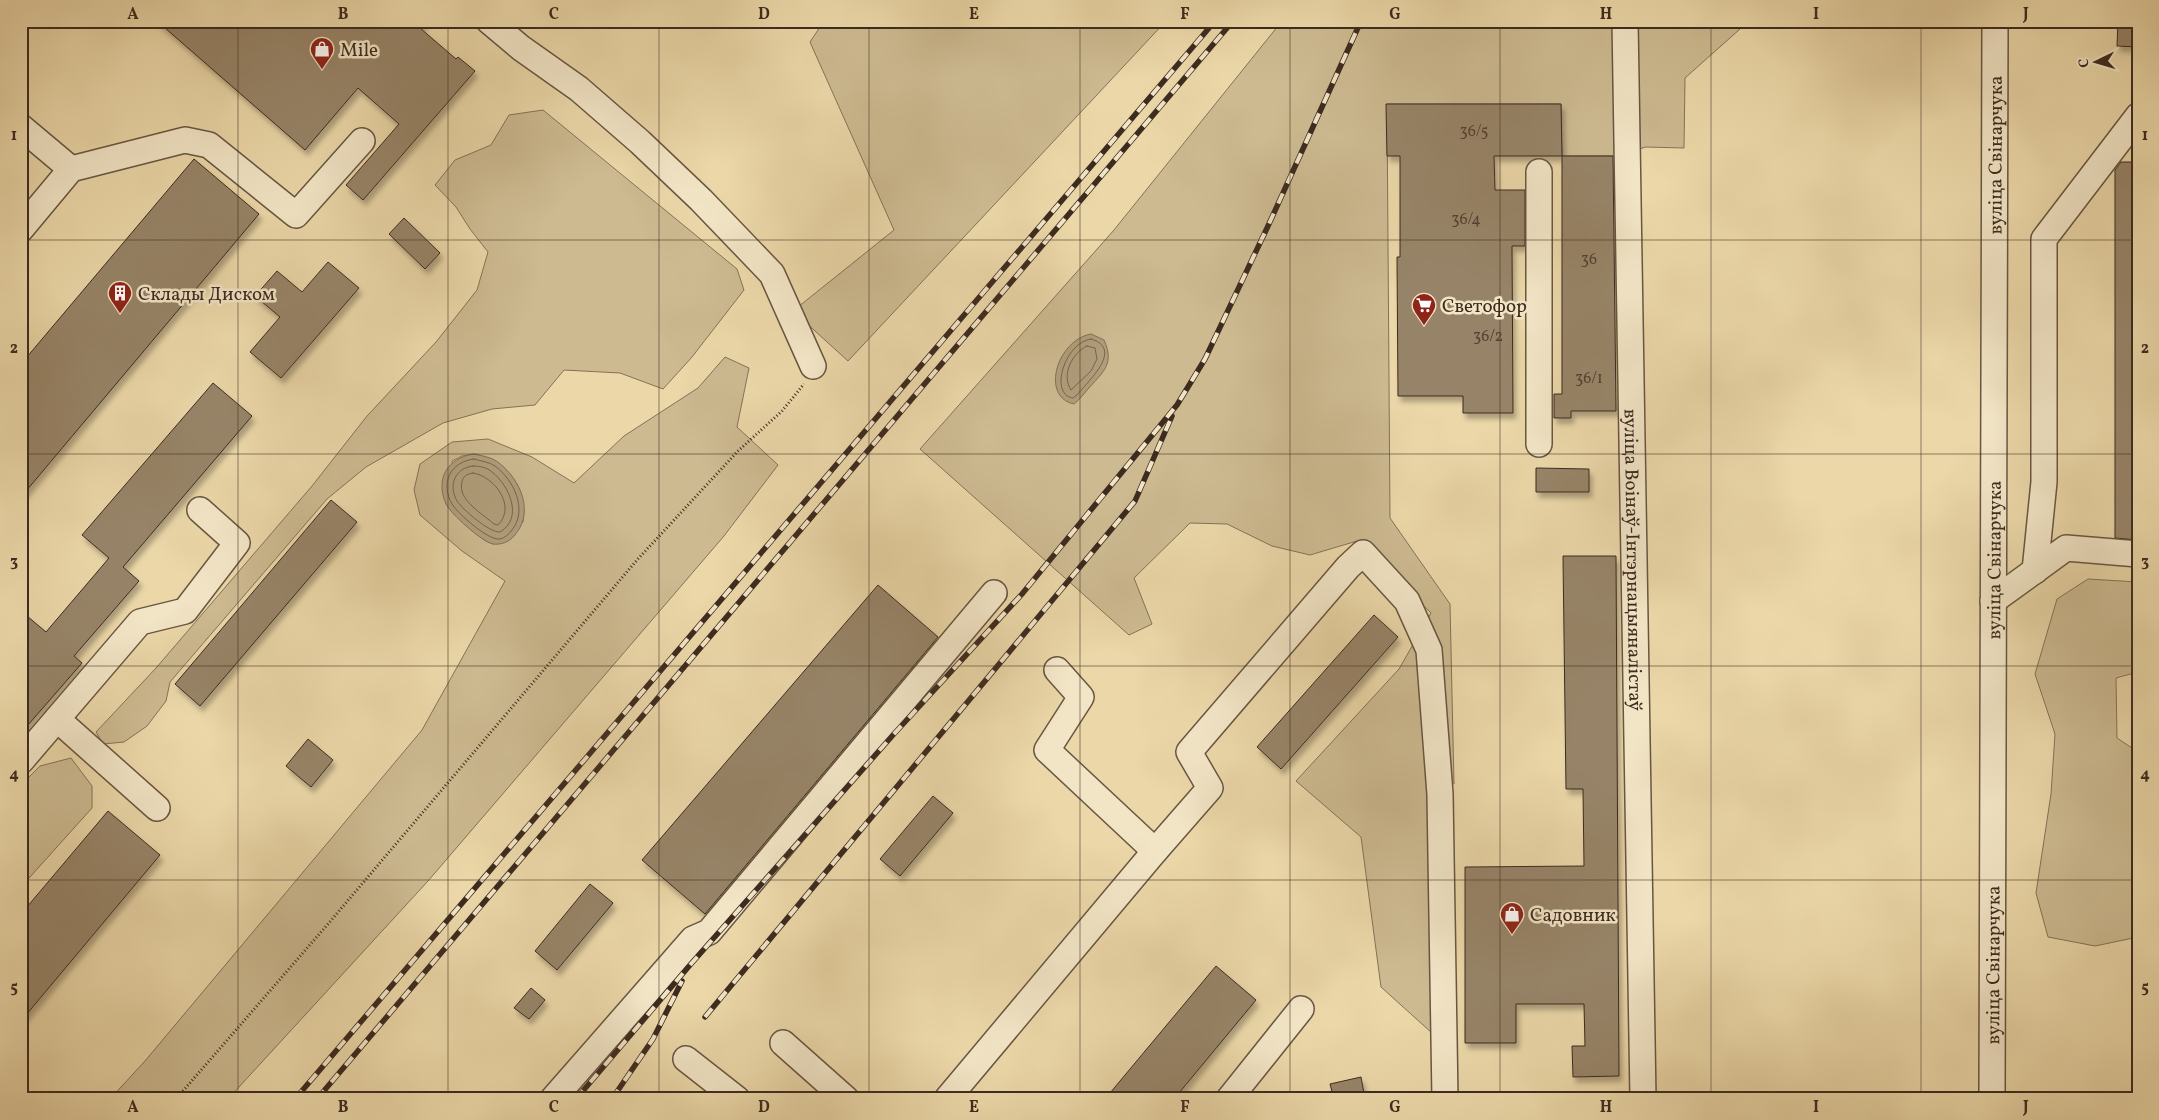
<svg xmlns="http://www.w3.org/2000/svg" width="2159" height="1120" font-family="Vollkorn,serif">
	<defs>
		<filter id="shadow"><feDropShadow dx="3" dy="5.5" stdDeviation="2.5" flood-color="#0004"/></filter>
	</defs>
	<rect width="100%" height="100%" fill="#ebd7a8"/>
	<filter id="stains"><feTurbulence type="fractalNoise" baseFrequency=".004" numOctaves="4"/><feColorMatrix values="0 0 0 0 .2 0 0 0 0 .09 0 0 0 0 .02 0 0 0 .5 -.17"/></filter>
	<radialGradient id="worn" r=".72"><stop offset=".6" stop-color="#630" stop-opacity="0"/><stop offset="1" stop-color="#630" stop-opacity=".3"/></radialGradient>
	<g fill="#cdba91" stroke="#857258" fill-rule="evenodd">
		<path d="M824 21H1166L848 361 793 311 894 230 810 42Z"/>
		<path d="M1282 21H1749L1685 78 1684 148 1646 147 1616 156H1562L1561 104H1387L1390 518 1450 604 1454 784 1433 778 1443 1043 1381 987 1361 837 1296 781 1399 669 1431 613 1357 541 1310 555 1272 546 1227 524 1190 523 1134 578 1152 624 1129 635 920 449 1114 230Z"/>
		<path d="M543 110 737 269 744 290 692 357 663 389 620 373 564 370 535 405 492 409 443 423 366 467 327 499 170 682 166 701 147 726 124 742 103 744 96 732 156 668 312 486 367 416 436 342 477 290 488 252 470 229 456 207 435 185 455 160 491 145 509 115Z"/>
		<path d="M725 357 749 368 737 427 778 465 724 536 428 881 228 1099H110L145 1061 422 730 505 581 462 551 420 515 414 490 420 464 452 442 488 439 532 457 574 483 624 436 698 388ZM474 454C506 460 528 489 523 522L493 544 484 540 462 522 452 461 462 456Z"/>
		<path d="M2088 579 2138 582V672L2116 678 2117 738 2138 752V937L2095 946 2048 937 2036 893 2051 794 2055 734 2035 674 2057 599Z"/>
		<path d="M71 758 92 786V808L21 887V785L40 766Z"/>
	</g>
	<g fill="#b09d7a" stroke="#826f56">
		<path d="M1091 334 1104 340C1115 364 1103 372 1088 389 1083 395 1080 399 1074 404 1040 397 1057 340 1091 334Z"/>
		<path d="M474 454C482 456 492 457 499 463 521 480 535 513 514 536 509 542 501 545 493 544 482 542 451 514 446 504 435 479 447 458 474 454Z"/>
	</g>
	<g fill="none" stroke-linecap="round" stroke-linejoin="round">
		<g stroke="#76644d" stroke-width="1">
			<path d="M1091 339C1125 349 1087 382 1077 395L1073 398C1049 395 1064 343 1091 339Z"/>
			<path d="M1087 346 1095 348 1097 359 1091 371 1071 390C1061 375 1072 353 1087 346Z"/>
			<path d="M474 459C481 461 489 462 495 466 514 480 528 510 512 530 509 534 505 538 500 539 489 541 458 514 452 504 440 483 450 462 474 459Z"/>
			<path d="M473 466C479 466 486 467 492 472 509 485 524 518 500 532 490 533 463 510 457 501 448 485 455 468 473 466Z"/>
			<path d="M473 473C494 476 517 506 498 525L494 524C483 514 457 500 462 482 463 476 467 474 473 473Z"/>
		</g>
	</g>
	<g fill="#978467" stroke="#3d2b20" filter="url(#shadow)">
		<path d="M157 21H426L420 28 456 59 458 57 475 71 363 200 346 185 399 124 358 88 305 150Z"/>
		<path d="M2118 21H2138V47L2117 46Z"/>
		<path d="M1386 104H1561L1562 156H1494L1495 190H1525V246H1512L1513 413H1463V396H1398L1397 257H1400V156H1387Z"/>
		<path d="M1562 156H1613L1616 411H1571V418H1554V394H1562Z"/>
		<path d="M194 159 259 214 21 497V364Z"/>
		<path d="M2121 162H2138V540L2115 538V170Z"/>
		<path d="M404 218 440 253 425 269 389 234Z"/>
		<path d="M328 262 359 288 281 378 250 352 280 317 255 296 277 271 302 292Z"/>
		<path d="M213 383 252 416 123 567 139 581 74 656 82 663 21 733V611L46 632 109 558 82 535Z"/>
		<path d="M1536 468 1589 469V492H1536Z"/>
		<path d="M331 500 357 522 200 706 175 684Z"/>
		<path d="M1563 556H1616L1619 1076 1573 1077 1572 1046H1585L1584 1004H1516V1043H1465V867L1584 866 1583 789H1566Z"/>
		<path d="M878 585 938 637 705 914 642 860Z"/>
		<path d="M1374 615 1398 637 1281 769 1257 747Z"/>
		<path d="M308 739 333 760 311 787 286 766Z"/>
		<path d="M933 796 953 813 900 876 880 859Z"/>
		<path d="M108 811 160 855 21 1021V914Z"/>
		<path d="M590 884 613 903 557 970 535 951Z"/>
		<path d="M1216 966 1256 1000 1174 1099H1105Z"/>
		<path d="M531 988 545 1000 529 1019 514 1008Z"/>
		<path d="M1361 1077 1365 1099H1334L1330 1084Z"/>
	</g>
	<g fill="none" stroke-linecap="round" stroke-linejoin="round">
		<g stroke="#685642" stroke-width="28">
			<g id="minor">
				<path d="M489 21 521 48 579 89 640 142 701 200 772 274 813 366"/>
				<path id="s1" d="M1625 21 1643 1099"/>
				<path d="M21 127 71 169"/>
				<path d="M21 229 71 169 185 140 209 145 296 215 362 141"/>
				<path d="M1539 444V172"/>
				<path d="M2035 571 2044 482V239L2138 116"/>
				<path d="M1993 601 2066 548 2138 554"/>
				<path d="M1057 670 1081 697 1047 750 1155 851 1210 788 1189 752 1348 567 1363 553 1407 601 1429 650 1440 794 1445 1099"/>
				<path d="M57 719 157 808"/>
				<path d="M21 761 140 622 185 611 237 543 200 510"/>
				<path d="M783 1043 846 1099"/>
				<path d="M686 1059 737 1099"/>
				<path d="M553 1099 693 939 709 932 994 593"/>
				<path d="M947 1099 1155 851"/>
				<path d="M1229 1099 1301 1009"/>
				<path id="s2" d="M1992 1099 1995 21"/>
			</g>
		</g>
		<path stroke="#3d2b20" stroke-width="3" stroke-dasharray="1 2.5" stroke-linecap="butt" d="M176 1099 328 924 637 560 738 451 782 411 804 384"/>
		<use href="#minor" stroke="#f2e5c6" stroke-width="25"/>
		<g stroke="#3d2b20" stroke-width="5.5">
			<g id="rail">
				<path d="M705 1017 1135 501 1172 416"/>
				<path d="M295 1099 1215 21"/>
				<path d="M317 1099 1233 21"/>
				<path d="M576 1099 690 965 893 735 1022 594 1177 405 1205 359 1268 226 1361 21"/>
				<path d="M612 1099 653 1039 682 981"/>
			</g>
		</g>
		<use href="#rail" stroke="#f2e5c6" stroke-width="4" stroke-dasharray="11" stroke-linecap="butt"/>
	</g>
	<path fill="none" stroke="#3d2b20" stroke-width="1" stroke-opacity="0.55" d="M238 21V1099M448 21V1099M659 21V1099M869 21V1099M1080 21V1099M1290 21V1099M1500 21V1099M1711 21V1099M1921 21V1099M21 240H2138M21 454H2138M21 666H2138M21 880H2138"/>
	<defs>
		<g id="shop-pin" transform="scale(1.25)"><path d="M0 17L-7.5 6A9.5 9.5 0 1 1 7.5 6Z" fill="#8f2418" stroke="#f2e5c6"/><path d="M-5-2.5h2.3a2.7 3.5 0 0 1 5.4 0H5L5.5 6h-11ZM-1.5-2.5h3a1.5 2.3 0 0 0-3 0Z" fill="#fff"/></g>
		<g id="building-pin" transform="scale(1.25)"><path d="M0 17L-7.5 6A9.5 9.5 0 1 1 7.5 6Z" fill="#8f2418" stroke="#f2e5c6"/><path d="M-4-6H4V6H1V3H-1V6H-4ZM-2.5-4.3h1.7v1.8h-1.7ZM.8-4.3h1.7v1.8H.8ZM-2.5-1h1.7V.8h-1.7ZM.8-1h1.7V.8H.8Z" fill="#fff"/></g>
		<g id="supermarket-pin" transform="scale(1.25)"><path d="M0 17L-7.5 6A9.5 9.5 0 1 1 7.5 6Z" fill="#8f2418" stroke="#f2e5c6"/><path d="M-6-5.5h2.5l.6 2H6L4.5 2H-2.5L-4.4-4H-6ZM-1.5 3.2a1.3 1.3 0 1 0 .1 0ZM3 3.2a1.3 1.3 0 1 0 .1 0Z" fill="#fff"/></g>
	</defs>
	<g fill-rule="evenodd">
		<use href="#shop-pin" x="322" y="49"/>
		<use href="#building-pin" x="120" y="293"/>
		<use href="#supermarket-pin" x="1424" y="305"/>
		<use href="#shop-pin" x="1512" y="914"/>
	</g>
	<g text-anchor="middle" stroke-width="5" stroke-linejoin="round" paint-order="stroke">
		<g font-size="16" fill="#544132">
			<text x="1474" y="136">36/5</text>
			<text x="1466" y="224">36/4</text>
			<text x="1589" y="264">36</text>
			<text x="1488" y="341">36/2</text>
			<text x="1589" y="383">36/1</text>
		</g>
		<g font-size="19" fill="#3d2b20" stroke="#f2e5c6" text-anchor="start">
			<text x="340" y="56">Mile</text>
			<text x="138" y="300">Склады Диском</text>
			<text x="1442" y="312">Светофор</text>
			<text x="1530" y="921">Садовник</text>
		</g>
		<g font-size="19" fill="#3d2b20" stroke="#f2e5c6">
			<text dy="7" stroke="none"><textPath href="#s2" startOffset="944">вуліца Свінарчука</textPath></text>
			<text dy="7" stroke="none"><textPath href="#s1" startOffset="539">вуліца Воінаў-Інтэрнацыяналістаў</textPath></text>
			<text dy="7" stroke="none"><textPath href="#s2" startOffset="539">вуліца Свінарчука</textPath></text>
			<text dy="7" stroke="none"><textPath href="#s2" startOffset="134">вуліца Свінарчука</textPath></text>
		</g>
	</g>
	<rect width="2159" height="1120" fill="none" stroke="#ebd7a8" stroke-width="55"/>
	<g transform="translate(2096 62) rotate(265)" stroke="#f2e5c6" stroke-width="4" paint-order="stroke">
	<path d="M0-4L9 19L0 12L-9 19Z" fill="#3d2b20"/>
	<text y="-8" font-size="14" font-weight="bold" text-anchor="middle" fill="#3d2b20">С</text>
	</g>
	<rect x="28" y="28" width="2104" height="1064" fill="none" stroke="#3d2b20" stroke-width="2"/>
	<g font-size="16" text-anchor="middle" font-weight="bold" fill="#3d2b20">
		<text x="133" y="19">A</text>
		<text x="343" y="19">B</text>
		<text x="554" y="19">C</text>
		<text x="764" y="19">D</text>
		<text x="974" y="19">E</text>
		<text x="1185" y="19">F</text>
		<text x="1395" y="19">G</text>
		<text x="1606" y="19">H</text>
		<text x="1816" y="19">I</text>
		<text x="2026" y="19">J</text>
		<text x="14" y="140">1</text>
		<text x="2145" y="140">1</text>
		<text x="14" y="353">2</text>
		<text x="2145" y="353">2</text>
		<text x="14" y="566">3</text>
		<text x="2145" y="566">3</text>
		<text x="14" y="779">4</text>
		<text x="2145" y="779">4</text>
		<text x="14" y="992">5</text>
		<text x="2145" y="992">5</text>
		<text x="133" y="1112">A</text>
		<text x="343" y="1112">B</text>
		<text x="554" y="1112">C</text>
		<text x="764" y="1112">D</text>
		<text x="974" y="1112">E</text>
		<text x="1185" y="1112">F</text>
		<text x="1395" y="1112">G</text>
		<text x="1606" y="1112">H</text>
		<text x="1816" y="1112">I</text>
		<text x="2026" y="1112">J</text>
	</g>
	<rect width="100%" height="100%" filter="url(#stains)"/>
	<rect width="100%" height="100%" fill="url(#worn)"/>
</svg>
